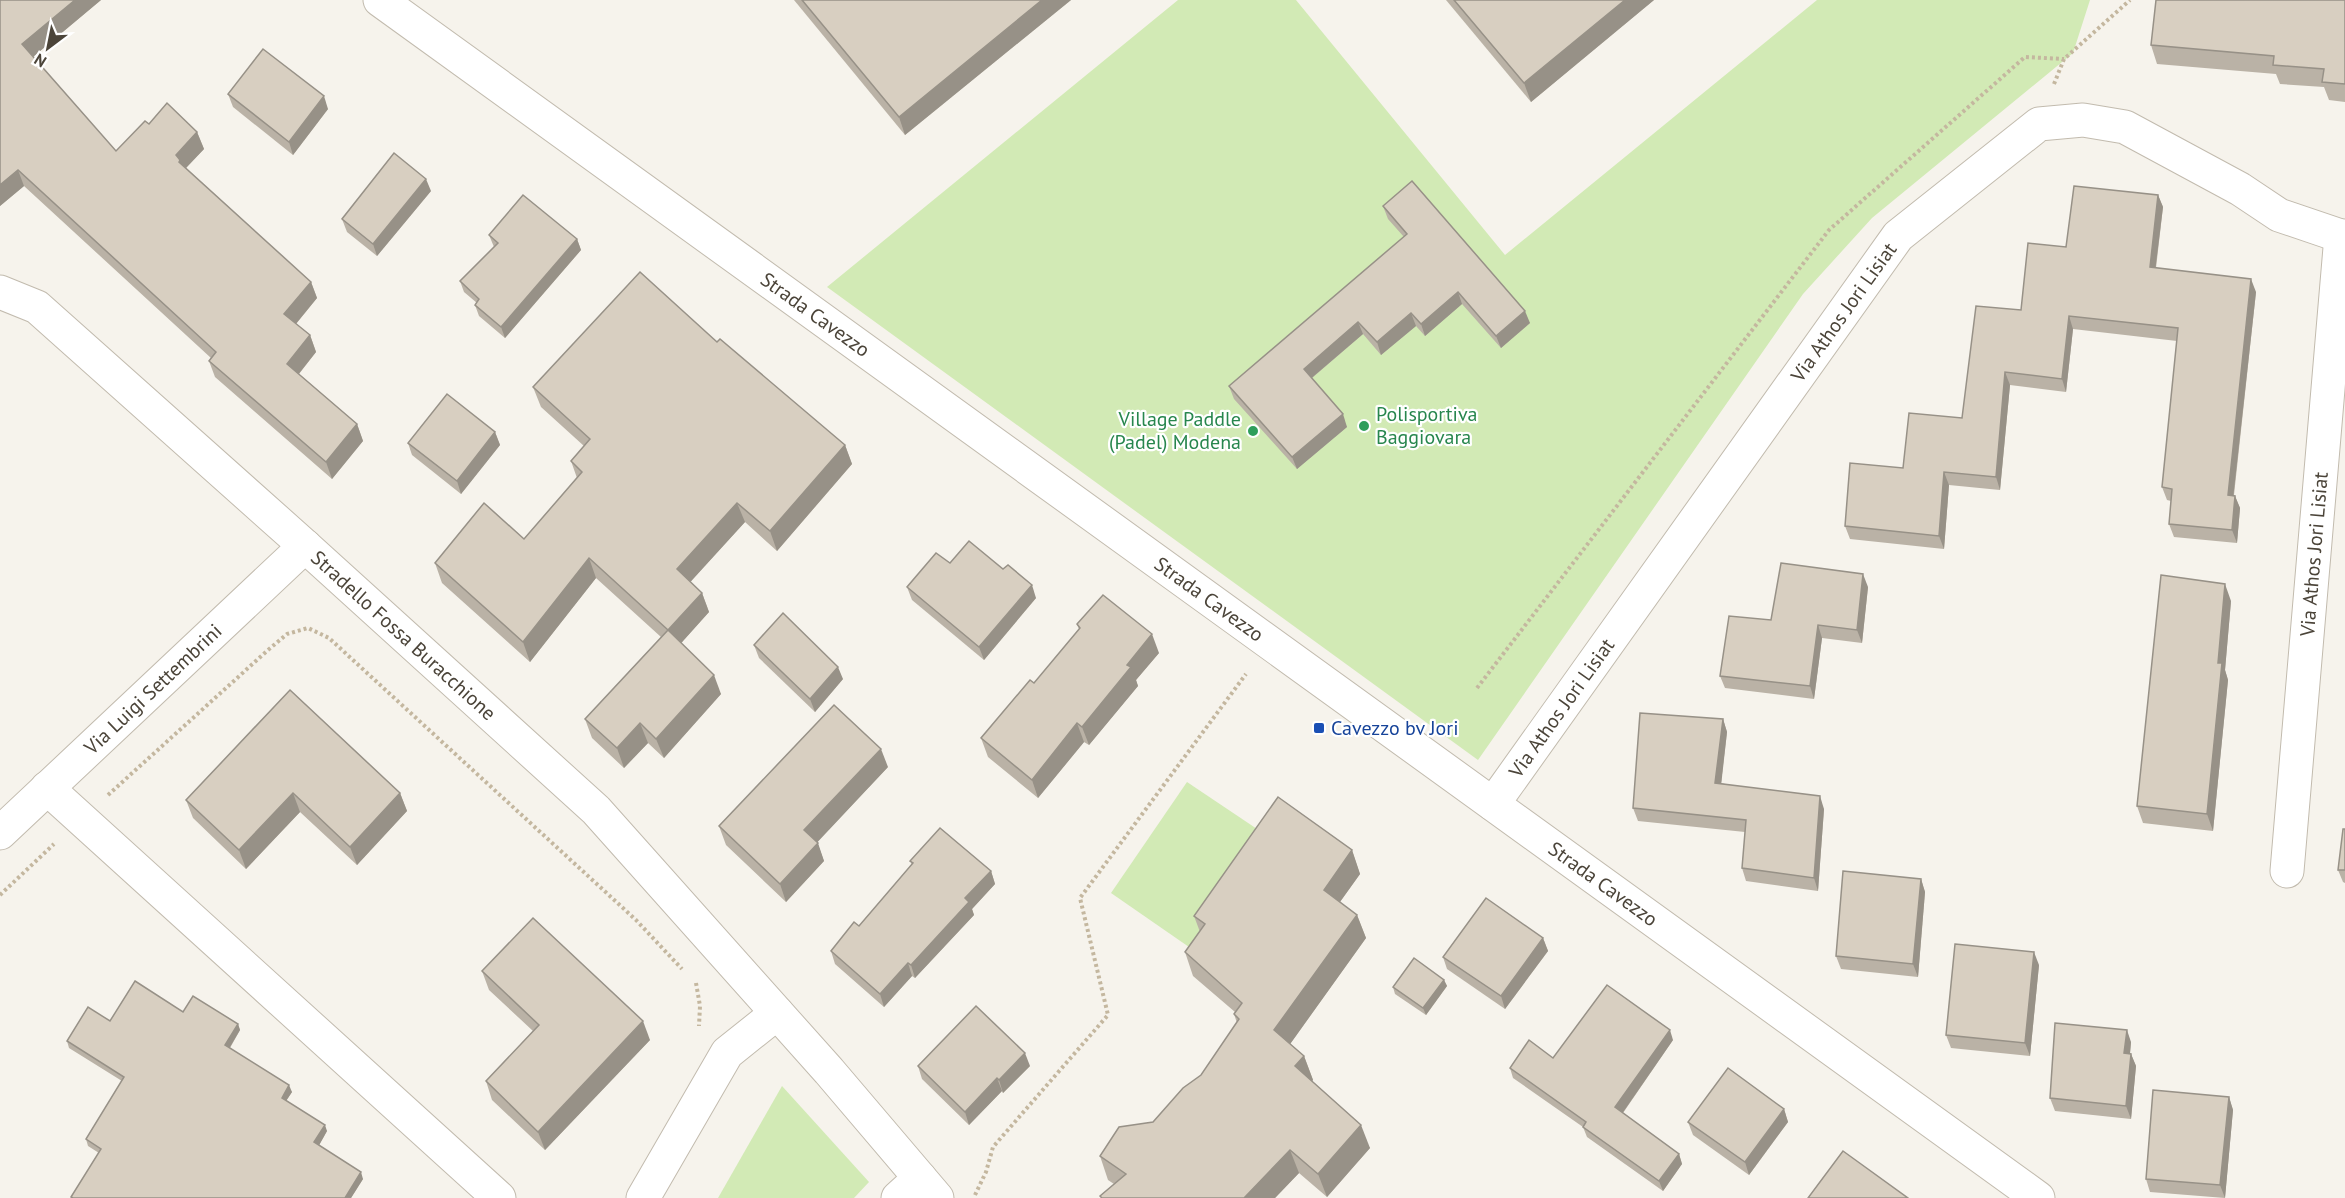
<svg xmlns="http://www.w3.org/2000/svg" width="2345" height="1198" font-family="'PT Sans',sans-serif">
	<rect width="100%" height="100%" fill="#f6f3ec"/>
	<g fill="#d2eab5">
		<path d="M1178 0H1296L1505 255 1817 0H2090L2073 53 1872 218 1803 294 1478 760 827 287Z"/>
		<path d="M1187 782 1266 835 1189 947 1111 893Z"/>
		<path d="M782 1086 869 1182 854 1198H718Z"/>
	</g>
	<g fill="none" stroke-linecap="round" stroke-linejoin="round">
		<g stroke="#c2bbae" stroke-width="35">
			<g id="minor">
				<path id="s1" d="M380 0 2038 1198"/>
				<path id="s2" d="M0 292 37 307 305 546 596 810 829 1071 937 1198"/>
				<path d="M47 788 499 1198"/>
				<path id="s3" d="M1493 804 1898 236 2039 124 2083 120 2125 127 2240 189 2279 215 2341 236H2345"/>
				<path id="s4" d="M0 833 305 546"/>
				<path id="s5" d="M2287 871 2341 236"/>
				<path d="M643 1198 727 1053 777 1013"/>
				<path d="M898 1198 920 1178"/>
			</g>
		</g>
		<g stroke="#c4b79f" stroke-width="4" stroke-dasharray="3 3" stroke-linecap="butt">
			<path d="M2054 84 2064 59 2130 0"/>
			<path d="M1477 688 1829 230 2025 57 2064 59"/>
			<path d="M108 795 268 650 287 634 308 628 329 638 636 920 682 969"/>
			<path d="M0 895 54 844"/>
			<path d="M696 983 700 1006 699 1026"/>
			<path d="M975 1195 986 1172 993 1147 1108 1015 1080 898 1246 674"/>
		</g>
		<use href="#minor" stroke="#fff" stroke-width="33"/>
	</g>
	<g fill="#bab2a6">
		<path d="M0 0H101L33 57 116 151 149 124 197 132 204 149 186 168 311 282 317 298 296 324 310 335 316 352 299 374 357 424 363 441 332 479 215 377 209 361 211 358 24 186 0 206Z"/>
		<path d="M794 0H1071L905 135Z"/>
		<path d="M1446 0H1654L1531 102Z"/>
		<path d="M2345 0V102L2329 100 2324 87 2280 84 2276 74 2157 64 2151 45Z"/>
		<path d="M228 94 328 109 293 155 233 107Z"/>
		<path d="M431 191 377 256 347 232 342 219Z"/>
		<path d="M2158 195 2163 207 2156 268 2256 292 2234 495 2235 496 2240 508 2237 543 2174 537 2169 524 2171 501 2167 500 2162 487 2177 341 2073 329 2066 392 2010 385 2000 490 1949 485 1944 549 1850 539 1845 526 1903 468 1962 418 2021 310Z"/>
		<path d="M1383 206 1530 323 1501 348 1462 304 1425 336 1416 326 1381 355 1363 334 1312 378 1347 427 1297 469 1234 399 1229 386 1404 237 1388 219Z"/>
		<path d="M489 235 577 239 581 250 505 338 479 316 475 305 477 303 464 292 460 281 494 247Z"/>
		<path d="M717 342 845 445 852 464 777 551 745 522 690 582 702 593 709 612 681 643 721 694 664 758 648 743 624 768 592 738 585 719 661 637 596 578 530 662 442 583 435 563 524 539 577 478 571 461 584 446 541 407 533 387Z"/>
		<path d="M495 432 500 445 461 494 412 455 408 443Z"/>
		<path d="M950 563 1036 598 984 660 912 600 907 587Z"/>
		<path d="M1868 587 1862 643 1822 638 1814 699 1725 688 1720 676 1771 620Z"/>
		<path d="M2231 601 2225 670 2228 680 2213 831 2143 823 2137 806Z"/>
		<path d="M1077 624 1159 653 1136 680 1138 686 1089 745 1084 742 1038 798 988 757 981 738 1034 683 1079 629Z"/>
		<path d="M754 645 843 679 815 712 759 658Z"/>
		<path d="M290 690 400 793 407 811 357 865 300 812 246 869 193 818 186 800Z"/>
		<path d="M1723 719 1727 732 1721 783 1824 809 1818 891 1746 881 1742 868 1745 832 1638 821 1633 808Z"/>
		<path d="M888 767 817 842 824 861 786 902 726 845 719 826Z"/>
		<path d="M2345 829V883L2343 882 2338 870Z"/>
		<path d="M1352 850 1360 874 1340 902 1357 915 1366 938 1290 1044 1304 1056 1313 1080 1312 1081 1370 1148 1327 1197 1299 1173 1275 1198H1101L1100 1196 1114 1184 1108 1180 1100 1156 1153 1122 1201 1075 1237 1023 1234 1014 1235 1012 1193 976 1185 952 1200 932 1194 916Z"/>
		<path d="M910 861 991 871 995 884 972 909 974 915 915 978 912 976 884 1007 835 964 831 951 859 926 912 865Z"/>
		<path d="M1921 879 1925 892 1918 977 1841 969 1836 956Z"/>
		<path d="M1543 938 1548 951 1505 1009 1447 969 1443 957Z"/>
		<path d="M2039 965 2030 1056 1951 1048 1946 1035Z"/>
		<path d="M482 971 650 1040 545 1150 492 1100 486 1081 533 1031 489 990Z"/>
		<path d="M1444 980 1447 986 1426 1015 1395 994 1393 987Z"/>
		<path d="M183 1012 238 1024 240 1030 230 1048 292 1092 286 1101 327 1131 319 1145 363 1179 351 1198H72L71 1197 99 1153 88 1146 86 1139 122 1081 69 1048 67 1041 110 1021Z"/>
		<path d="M1673 1040 1623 1113 1679 1154 1682 1164 1663 1191 1587 1137 1583 1127 1513 1078 1510 1068 1553 1058Z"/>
		<path d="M2131 1042 2130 1053 2131 1054 2136 1066 2131 1119 2055 1111 2050 1098Z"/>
		<path d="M918 1066H1030L1003 1093 1002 1091 969 1125 922 1079Z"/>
		<path d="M2229 1097 2233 1110 2225 1198 2150 1192 2146 1179Z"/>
		<path d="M1784 1109 1788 1122 1749 1175 1693 1135 1688 1122Z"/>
	</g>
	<g fill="#979187">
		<path d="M75 0H101L28 61 22 44Z"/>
		<path d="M1042 0H1071L905 135 899 117Z"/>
		<path d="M1625 0H1654L1531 102 1524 83Z"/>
		<path d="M324 96 328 109 293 155 289 142Z"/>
		<path d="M197 132 204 149 184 170 176 155Z"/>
		<path d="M18 170 24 186 0 206V185Z"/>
		<path d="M426 179 431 191 377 256 373 244Z"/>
		<path d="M2158 195 2163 207 2154 280 2150 267Z"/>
		<path d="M577 239 581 250 505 338 501 327Z"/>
		<path d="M2251 279 2256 292 2232 508 2228 495Z"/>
		<path d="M311 282 317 298 290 331 284 314Z"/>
		<path d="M1458 292 1462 304 1425 336 1421 324Z"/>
		<path d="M1525 311 1530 323 1501 348 1496 336Z"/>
		<path d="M1411 313 1416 326 1381 355 1377 342Z"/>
		<path d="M2069 316 2073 329 2066 392 2062 379Z"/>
		<path d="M1358 322 1363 334 1308 381 1304 369Z"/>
		<path d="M310 335 316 352 293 381 287 364Z"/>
		<path d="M2005 372 2010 385 2000 490 1996 477Z"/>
		<path d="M1343 414 1347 427 1297 469 1292 457Z"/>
		<path d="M357 424 363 441 332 479 326 462Z"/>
		<path d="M495 432 500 445 461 494 457 481Z"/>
		<path d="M845 445 852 464 777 551 770 531Z"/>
		<path d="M1944 472 1949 485 1944 549 1939 536Z"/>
		<path d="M2235 496 2240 508 2237 543 2232 530Z"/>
		<path d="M737 503 745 522 684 589 677 569Z"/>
		<path d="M589 558 596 578 530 662 523 642Z"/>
		<path d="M1863 574 1868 587 1862 643 1857 630Z"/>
		<path d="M2225 584 2231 601 2225 670 2228 680 2213 831 2207 814 2218 663Z"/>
		<path d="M1032 585 1036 598 984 660 979 647Z"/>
		<path d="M702 593 709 612 675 650 668 630Z"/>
		<path d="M1818 625 1822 638 1814 699 1810 686Z"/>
		<path d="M1152 634 1159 653 1136 680 1138 686 1089 745 1082 727 1127 665Z"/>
		<path d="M838 667 843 679 815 712 810 699Z"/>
		<path d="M714 675 721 694 664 758 656 739Z"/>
		<path d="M1723 719 1727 732 1720 795 1715 783Z"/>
		<path d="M640 723 648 743 624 768 617 748Z"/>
		<path d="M1077 723 1084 742 1038 798 1032 780Z"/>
		<path d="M881 749 888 767 811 849 804 830Z"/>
		<path d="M293 793 300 812 246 869 239 850Z"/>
		<path d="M400 793 407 811 357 865 350 847Z"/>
		<path d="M1820 796 1824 809 1818 891 1814 878Z"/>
		<path d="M818 843 824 861 786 902 780 884Z"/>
		<path d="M1352 850 1360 874 1332 913 1324 890Z"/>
		<path d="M991 871 995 884 972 909 974 915 915 978 911 965 965 898Z"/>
		<path d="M1921 879 1925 892 1918 977 1913 964Z"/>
		<path d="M1357 915 1366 938 1283 1054 1274 1030Z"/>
		<path d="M1543 938 1548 951 1505 1009 1501 996Z"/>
		<path d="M2034 952 2039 965 2030 1056 2025 1043Z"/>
		<path d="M908 963 912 976 884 1007 880 994Z"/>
		<path d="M1444 980 1447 986 1426 1015 1423 1008Z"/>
		<path d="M643 1021 650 1040 545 1150 538 1132Z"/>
		<path d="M238 1024 240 1030 227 1052 225 1045Z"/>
		<path d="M1670 1030 1673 1040 1619 1118 1615 1107Z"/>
		<path d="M2127 1030 2131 1042 2129 1065 2124 1053Z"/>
		<path d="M1025 1053 1030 1066 1003 1093 999 1080Z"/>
		<path d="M2131 1054 2136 1066 2131 1119 2126 1106Z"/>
		<path d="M1304 1056 1313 1080 1304 1090 1295 1066Z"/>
		<path d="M997 1078 1002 1091 969 1125 965 1112Z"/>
		<path d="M289 1085 292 1092 284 1104 282 1098Z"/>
		<path d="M2229 1097 2233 1110 2225 1198 2220 1185Z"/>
		<path d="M1784 1109 1788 1122 1749 1175 1745 1162Z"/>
		<path d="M325 1125 327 1131 317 1149 314 1142Z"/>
		<path d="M1361 1125 1370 1148 1327 1197 1318 1174Z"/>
		<path d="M1290 1150 1299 1173 1275 1198H1244Z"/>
		<path d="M1679 1154 1682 1164 1663 1191 1659 1181Z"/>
		<path d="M361 1172 363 1179 351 1198H345Z"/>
	</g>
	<g fill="#d8cfc1" stroke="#979187" stroke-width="1.5">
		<path d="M0 0H75L22 44 116 151 145 121 149 124 167 103 197 132 176 155 180 160 179 162 311 282 284 314 310 335 287 364 357 424 326 462 209 361 216 352 18 170 0 185Z"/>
		<path d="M802 0H1042L899 117Z"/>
		<path d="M1454 0H1625L1524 83Z"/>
		<path d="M2156 0H2345V84L2322 82 2324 69 2273 65 2274 56 2151 45Z"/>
		<path d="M263 49 324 96 289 142 228 94Z"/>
		<path d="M394 153 426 179 373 244 342 219Z"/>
		<path d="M1412 181 1525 311 1496 336 1458 292 1421 324 1411 313 1377 342 1358 322 1304 369 1343 414 1292 457 1229 386 1407 234 1383 206Z"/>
		<path d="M2074 186 2158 195 2150 267 2251 279 2228 495 2235 496 2232 530 2169 524 2172 489 2162 487 2178 328 2069 316 2062 379 2005 372 1996 477 1944 472 1939 536 1845 526 1850 463 1903 468 1909 413 1962 418 1976 306 2021 310 2028 243 2066 247Z"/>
		<path d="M523 195 577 239 501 327 475 305 479 299 460 281 498 243 489 235Z"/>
		<path d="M640 272 717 342 720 339 845 445 770 531 737 503 677 569 702 593 668 630 714 675 656 739 640 723 617 748 585 719 668 630 589 558 523 642 435 563 484 503 524 539 582 472 571 461 590 439 533 387Z"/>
		<path d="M447 394 495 432 457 481 408 443Z"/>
		<path d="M969 541 1003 569 1008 565 1032 585 979 647 907 587 936 553 950 563Z"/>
		<path d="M1781 563 1863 574 1857 630 1818 625 1810 686 1720 676 1729 616 1771 620Z"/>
		<path d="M2161 575 2225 584 2218 663H2222L2207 814 2137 806Z"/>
		<path d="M1103 595 1152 634 1127 665 1131 667 1082 727 1077 723 1032 780 981 738 1030 680 1034 683 1080 628 1077 624Z"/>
		<path d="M783 613 838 667 810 699 754 645Z"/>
		<path d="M290 690 400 793 350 847 293 793 239 850 186 800Z"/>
		<path d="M834 705 881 749 804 830 818 843 780 884 719 826Z"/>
		<path d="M1640 713 1723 719 1715 783 1820 796 1814 878 1742 868 1746 820 1633 808Z"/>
		<path d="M1278 797 1352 850 1324 890 1357 915 1274 1030 1304 1056 1295 1066 1361 1125 1318 1174 1290 1150 1244 1198H1102L1100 1196 1126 1174 1100 1156 1119 1127 1153 1122 1183 1088 1201 1075 1239 1019 1234 1014 1242 1003 1185 952 1205 924 1194 916Z"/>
		<path d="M940 828 991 871 965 898 969 902 911 965 908 963 880 994 831 951 854 922 859 926 913 863 910 861Z"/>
		<path d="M2343 829H2345V870H2338Z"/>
		<path d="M1843 871 1921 879 1913 964 1836 956Z"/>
		<path d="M1486 898 1543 938 1501 996 1443 957Z"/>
		<path d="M533 918 643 1021 538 1132 486 1081 539 1025 482 971Z"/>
		<path d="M1955 944 2034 952 2025 1043 1946 1035Z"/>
		<path d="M1414 958 1444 980 1423 1008 1393 987Z"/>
		<path d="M135 981 183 1012 193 996 238 1024 225 1045 289 1085 282 1098 325 1125 314 1142 361 1172 345 1198H73L71 1197 101 1149 86 1139 124 1077 67 1041 88 1007 110 1021Z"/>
		<path d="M1607 985 1670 1030 1615 1107 1679 1154 1659 1181 1583 1127 1586 1122 1510 1068 1529 1040 1553 1058Z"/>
		<path d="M976 1006 1025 1053 999 1080 997 1078 965 1112 918 1066Z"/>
		<path d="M2055 1023 2127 1030 2124 1053 2131 1054 2126 1106 2050 1098Z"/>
		<path d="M1728 1068 1784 1109 1745 1162 1688 1122Z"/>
		<path d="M2153 1090 2229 1097 2220 1185 2146 1179Z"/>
		<path d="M1843 1151 1908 1198H1808Z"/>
	</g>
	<g fill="#2e9e5b" stroke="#fff" stroke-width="2">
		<circle cx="1364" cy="426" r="6"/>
		<circle cx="1253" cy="431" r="6"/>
	</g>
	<rect fill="#1a4fb4" stroke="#fff" stroke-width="2" x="1313" y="722" width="12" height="12" rx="3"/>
	<g text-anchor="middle" stroke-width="4.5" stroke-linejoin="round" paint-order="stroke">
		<g font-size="20" fill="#4b4439" stroke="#fff">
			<text dy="7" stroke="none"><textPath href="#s3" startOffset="604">Via Athos Jori Lisiat</textPath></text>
			<text dy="7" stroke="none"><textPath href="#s1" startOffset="537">Strada Cavezzo</textPath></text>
			<text dy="7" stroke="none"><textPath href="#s5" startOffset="318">Via Athos Jori Lisiat</textPath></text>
			<text dy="7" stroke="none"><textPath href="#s1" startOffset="1023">Strada Cavezzo</textPath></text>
			<text dy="7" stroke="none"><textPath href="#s2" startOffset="532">Stradello Fossa Buracchione</textPath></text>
			<text dy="7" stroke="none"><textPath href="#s4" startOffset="210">Via Luigi Settembrini</textPath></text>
			<text dy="7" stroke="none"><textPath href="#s3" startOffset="118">Via Athos Jori Lisiat</textPath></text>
			<text dy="7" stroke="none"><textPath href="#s1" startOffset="1509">Strada Cavezzo</textPath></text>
		</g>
		<g font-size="20" fill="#27864d" stroke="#fff" text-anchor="start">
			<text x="1376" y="421">Polisportiva<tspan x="1376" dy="23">Baggiovara</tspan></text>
			<text x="1241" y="426" text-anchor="end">Village Paddle<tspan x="1241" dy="23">(Padel) Modena</tspan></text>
		</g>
		<g font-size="20" fill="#164399" stroke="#fff" text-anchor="start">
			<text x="1331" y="735">Cavezzo bv Jori</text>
		</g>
	</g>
	<g transform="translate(48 48) rotate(212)" stroke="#ffffff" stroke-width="4.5" paint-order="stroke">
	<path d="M0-4.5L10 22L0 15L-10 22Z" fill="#4b4439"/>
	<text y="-9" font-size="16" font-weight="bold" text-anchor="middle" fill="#4b4439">N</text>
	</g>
</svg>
